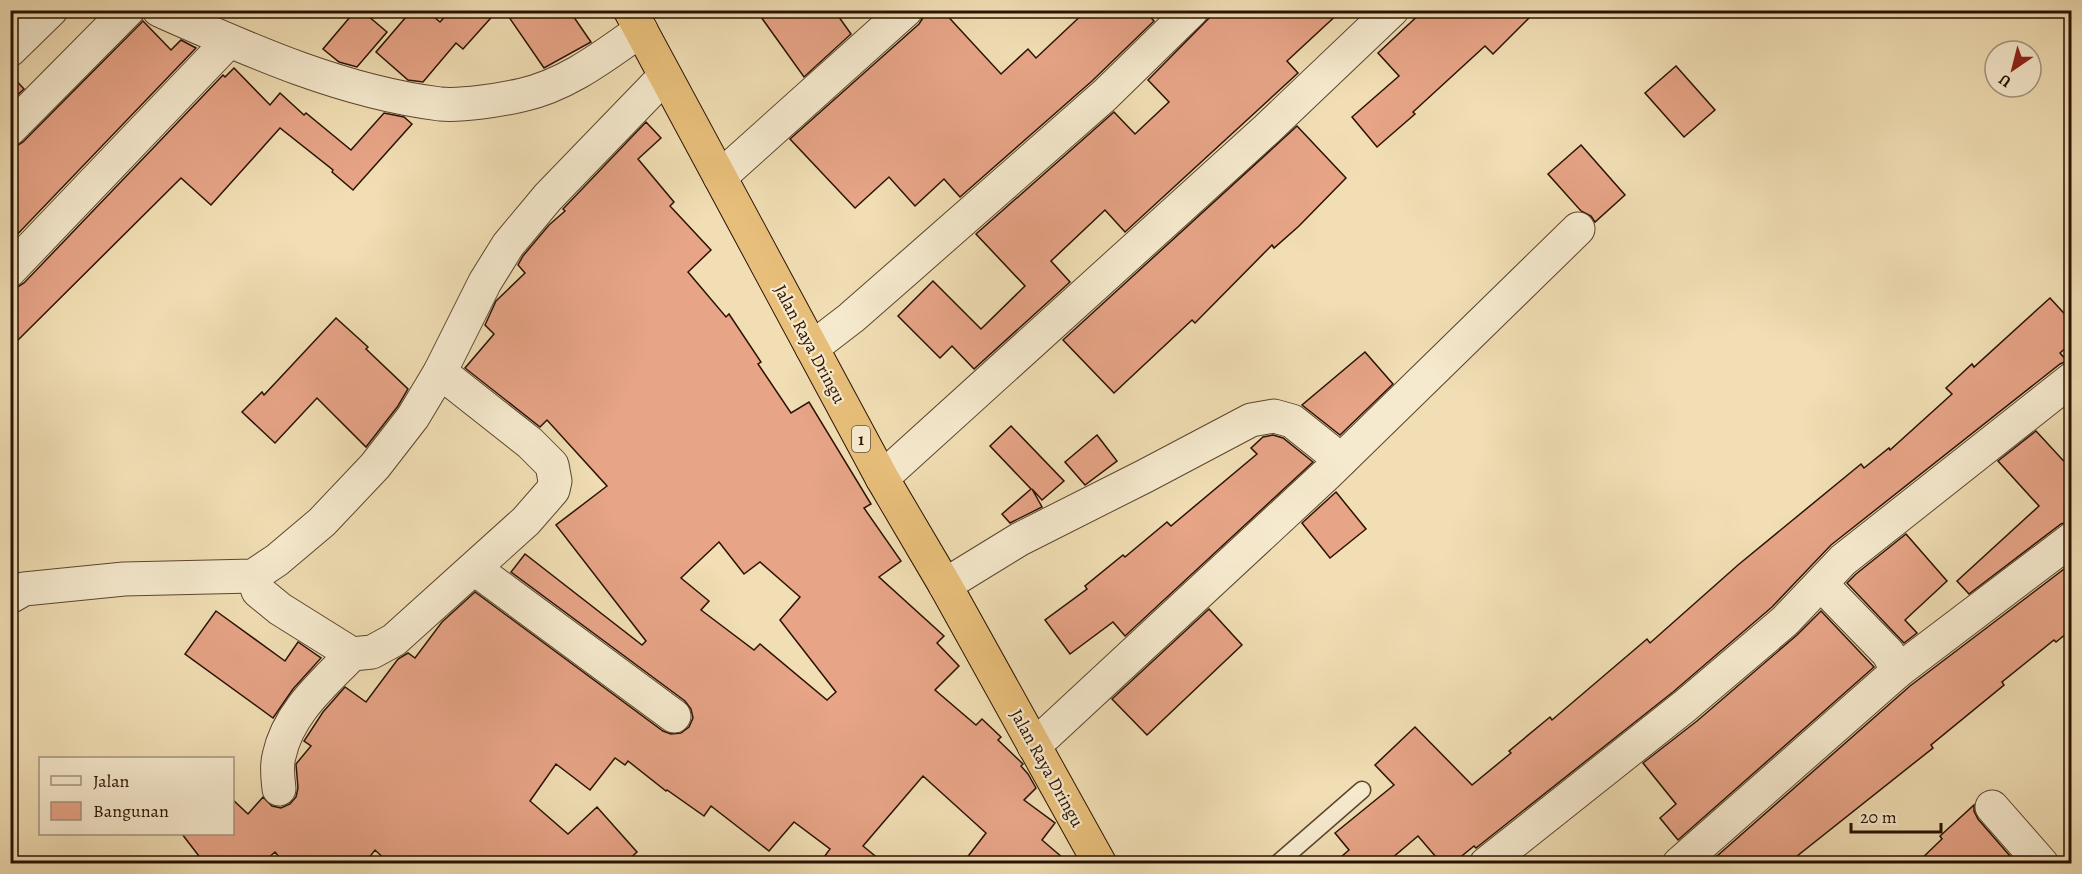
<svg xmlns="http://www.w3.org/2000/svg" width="2082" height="874" font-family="Alegreya,serif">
	<rect width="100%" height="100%" fill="#f1deb4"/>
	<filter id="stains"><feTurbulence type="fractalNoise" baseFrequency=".00333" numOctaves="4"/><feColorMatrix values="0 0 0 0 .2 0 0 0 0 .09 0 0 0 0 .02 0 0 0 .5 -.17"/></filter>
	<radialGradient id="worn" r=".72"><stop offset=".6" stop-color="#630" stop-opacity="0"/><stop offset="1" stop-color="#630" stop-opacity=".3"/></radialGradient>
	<g fill="#e7a487" stroke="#2a1203" stroke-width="1.5" fill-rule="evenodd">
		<path d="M356 10H361L387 32 357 67 339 62 323 49Z"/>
		<path d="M412 10H426L440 22 451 10H498L463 49 456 43 423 82 408 80 376 52Z"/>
		<path d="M504 10H569L591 42 544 68Z"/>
		<path d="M756 10H834L851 34 804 77Z"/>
		<path d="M928 10H942L1001 74 1028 49 1036 58 1087 10H1144L1154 21 1092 81 960 197 944 179 915 206 889 177 855 208 790 139 919 24Z"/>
		<path d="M1217 10H1342L1287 61 1298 73 1125 232 1105 210 1051 261 1070 282 974 369 952 346 940 358 898 316 933 281 981 329 1025 286 976 234 1114 112 1135 134 1169 102 1148 80Z"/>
		<path d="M1424 10H1537L1493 54 1485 46 1413 112 1415 114 1377 147 1352 117 1399 76 1378 53Z"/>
		<path d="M143 21 171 50 181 40 196 48 10 242V147H15L23 142Z"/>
		<path d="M1676 66 1715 110 1684 137 1645 93Z"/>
		<path d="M234 68 270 105 280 93 304 115 306 113 351 150 384 113 404 117 412 124 353 190 332 172 333 170 280 128 211 205 181 178 10 348V288H16L24 283 223 75 225 77Z"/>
		<path d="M10 74 24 89 10 102Z"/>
		<path d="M646 122 661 138 638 159 674 202 670 206 711 250 688 272 726 317 729 314 761 362 758 364 791 413 809 402 871 504 864 508 901 561 879 577 944 636 937 643 959 666 935 690 976 725 982 719 1001 737 998 740 1023 764 1021 766 1028 774 1036 788 1024 800 1055 823 1042 840 1070 864H962L986 833 923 776 863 846 885 864H819L830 849 794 822 769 851 711 806 704 816 667 790 666 791 628 761 625 765 615 758 590 790 556 764 530 801 568 834 597 807 637 852 624 864H390L375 850 364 864H285L275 852 261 864H205L182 834H232V799L248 814 263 797 272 806 281 808 290 804 296 797 298 788 296 764 311 746 304 741 323 712 345 687 366 702 398 659 408 653 415 658 442 622 475 592 663 731 671 734 681 733 689 727 693 718 691 709 685 701 511 572 525 554 642 645 646 641 556 525 607 486 547 420 540 427 465 368 494 334 485 325 496 301 525 273 518 265 523 256 549 225 565 211 563 209ZM719 542 744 574 760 562 800 597 780 620 836 692 827 700 760 644 754 650 701 610 709 601 681 578Z"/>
		<path d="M1297 126 1346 178 1299 226 1274 248 1272 245 1195 323 1192 320 1114 393 1063 340Z"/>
		<path d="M1581 145 1625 195 1595 222 1591 216 1581 211 1548 174Z"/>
		<path d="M2050 298 2072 322V342L2060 353 2067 361 2060 364 1831 545 1772 607 1673 692 1476 848 1474 846 1452 864H1442L1418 836 1385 864H1333L1349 850 1335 833 1394 785 1375 765 1415 727 1472 785 1511 753 1509 751 1550 717 1552 720 1647 639 1650 643 1738 565 1861 464 1864 468 1889 448 1890 450 1952 394 1946 388 1972 364 1974 367Z"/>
		<path d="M336 318 368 347 366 349 408 389 398 406 366 447 317 398 275 443 242 412 262 392 264 395Z"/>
		<path d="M1365 352 1393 384 1340 435 1302 405Z"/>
		<path d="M1011 426 1064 481 1042 500 1032 489 1042 507 1010 523 1002 514 1031 489 990 446Z"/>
		<path d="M2036 431 2072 470V521L2061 524 1969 594 1957 581 2039 506 1998 461Z"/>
		<path d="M1097 435 1117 461 1085 485 1065 462Z"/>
		<path d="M1273 435 1283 438 1313 462 1125 636 1113 622 1070 654 1045 620 1087 589 1085 586 1123 555 1125 557 1167 522 1171 526 1257 454 1251 448 1263 437Z"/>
		<path d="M1336 492 1366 529 1330 558 1302 523Z"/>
		<path d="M1906 534 1947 581 1905 620 1917 633 1904 643 1847 583 1856 574Z"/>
		<path d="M2072 563V629L2056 642 2054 640 2002 682 2004 685 1931 745 1933 748 1787 864H1708L1910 686Z"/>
		<path d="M1209 609 1242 645 1147 735 1112 699Z"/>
		<path d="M216 611 285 661 298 642 321 658 293 689 273 718 185 654Z"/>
		<path d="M1821 611 1874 667 1678 840 1660 818 1676 804 1643 763 1697 721 1797 635Z"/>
		<path d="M1974 805V811L1978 819 2017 864H1916L1942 839 1940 836Z"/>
	</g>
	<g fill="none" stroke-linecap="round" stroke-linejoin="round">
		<g stroke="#5c452f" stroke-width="19">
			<path id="lane" d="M1277 864 1362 790"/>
		</g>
		<g stroke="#5c452f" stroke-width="35">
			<g id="street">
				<path d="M159 10C249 50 342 92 440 104 462 106 500 100 522 95 567 85 604 56 641 30"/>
				<path d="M10 50 51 10"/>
				<path d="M10 129 128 10"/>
				<path d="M720 177 906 10"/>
				<path d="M10 270 229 41"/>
				<path d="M812 348 851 318 907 269 1105 95 1192 10"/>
				<path d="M882 478 1267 129 1392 10"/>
				<path d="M475 569 674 716"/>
				<path d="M253 576 258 591 280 609 352 654 372 652 394 640 526 521 553 490 555 481 552 465 530 443 440 372"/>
				<path d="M1821 584 1888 653 1898 671"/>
				<path d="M945 585 1020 539 1145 476 1251 420 1274 416 1292 421 1341 460"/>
				<path d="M10 597 24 589 124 579 253 576 277 560 322 522 375 466 413 417 440 372 485 282 508 245 548 197 664 77"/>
				<path d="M1034 746 1327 474 1578 229"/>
				<path d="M279 789C278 778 276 767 279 756 288 713 323 684 352 654"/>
				<path d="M1992 807 2042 864"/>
				<path d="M1486 864 1685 706 1785 621 1843 560 2072 379"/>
				<path d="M1679 864 1898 671 2072 539"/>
			</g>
		</g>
		<g stroke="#2a1203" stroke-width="35">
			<path id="highway" d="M630 10 882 478 945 585 1100 864"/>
		</g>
		<use href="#lane" stroke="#f6eace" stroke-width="16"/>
		<use href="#street" stroke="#f6eace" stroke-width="33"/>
		<use href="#highway" stroke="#e8bf7a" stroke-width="33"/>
	</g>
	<g text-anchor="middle" stroke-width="4.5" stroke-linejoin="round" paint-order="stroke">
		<rect fill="#f6eace" stroke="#675340" stroke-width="1.5" x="852" y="426" width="18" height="26" rx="4.5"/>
		<g font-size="16" font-weight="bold" fill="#2a1203">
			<text x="861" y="445">1</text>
		</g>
		<g font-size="18" fill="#2a1203" stroke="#f6eace">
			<text transform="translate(810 344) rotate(62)" y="6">Jalan Raya Dringu</text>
			<text transform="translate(1047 768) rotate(61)" y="6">Jalan Raya Dringu</text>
		</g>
	</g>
	<rect width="2082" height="874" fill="none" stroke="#f1deb4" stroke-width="36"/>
	<rect x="12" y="12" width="2058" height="850" fill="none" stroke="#2a1203" stroke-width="3"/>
	<rect x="18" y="18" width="2046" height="838" fill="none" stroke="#2a1203" stroke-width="1.5"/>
	<rect x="39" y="757" width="195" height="78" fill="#f6eace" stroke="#a4947d" stroke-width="1.5"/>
	<rect x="51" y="776" width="30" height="9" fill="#f6eace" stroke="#a4947d" stroke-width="1.5"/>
	<text x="93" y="787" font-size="18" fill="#2a1203">Jalan</text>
	<rect x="51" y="802" width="30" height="18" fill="#e7a487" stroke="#a4947d" stroke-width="1.5"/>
	<text x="93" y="817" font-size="18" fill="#2a1203">Bangunan</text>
	<g transform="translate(2013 69) rotate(215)"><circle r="28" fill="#f6eace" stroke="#a4947d" stroke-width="1.5"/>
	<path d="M0-4.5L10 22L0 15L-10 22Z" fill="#8f2418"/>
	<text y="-9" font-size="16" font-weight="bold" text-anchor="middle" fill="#2a1203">U</text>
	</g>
	<path d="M1851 823v9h90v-9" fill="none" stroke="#2a1203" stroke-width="3"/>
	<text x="1860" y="823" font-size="18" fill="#2a1203" stroke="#f6eace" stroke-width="4.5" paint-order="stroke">20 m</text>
	<rect width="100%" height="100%" filter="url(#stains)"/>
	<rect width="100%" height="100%" fill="url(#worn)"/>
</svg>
